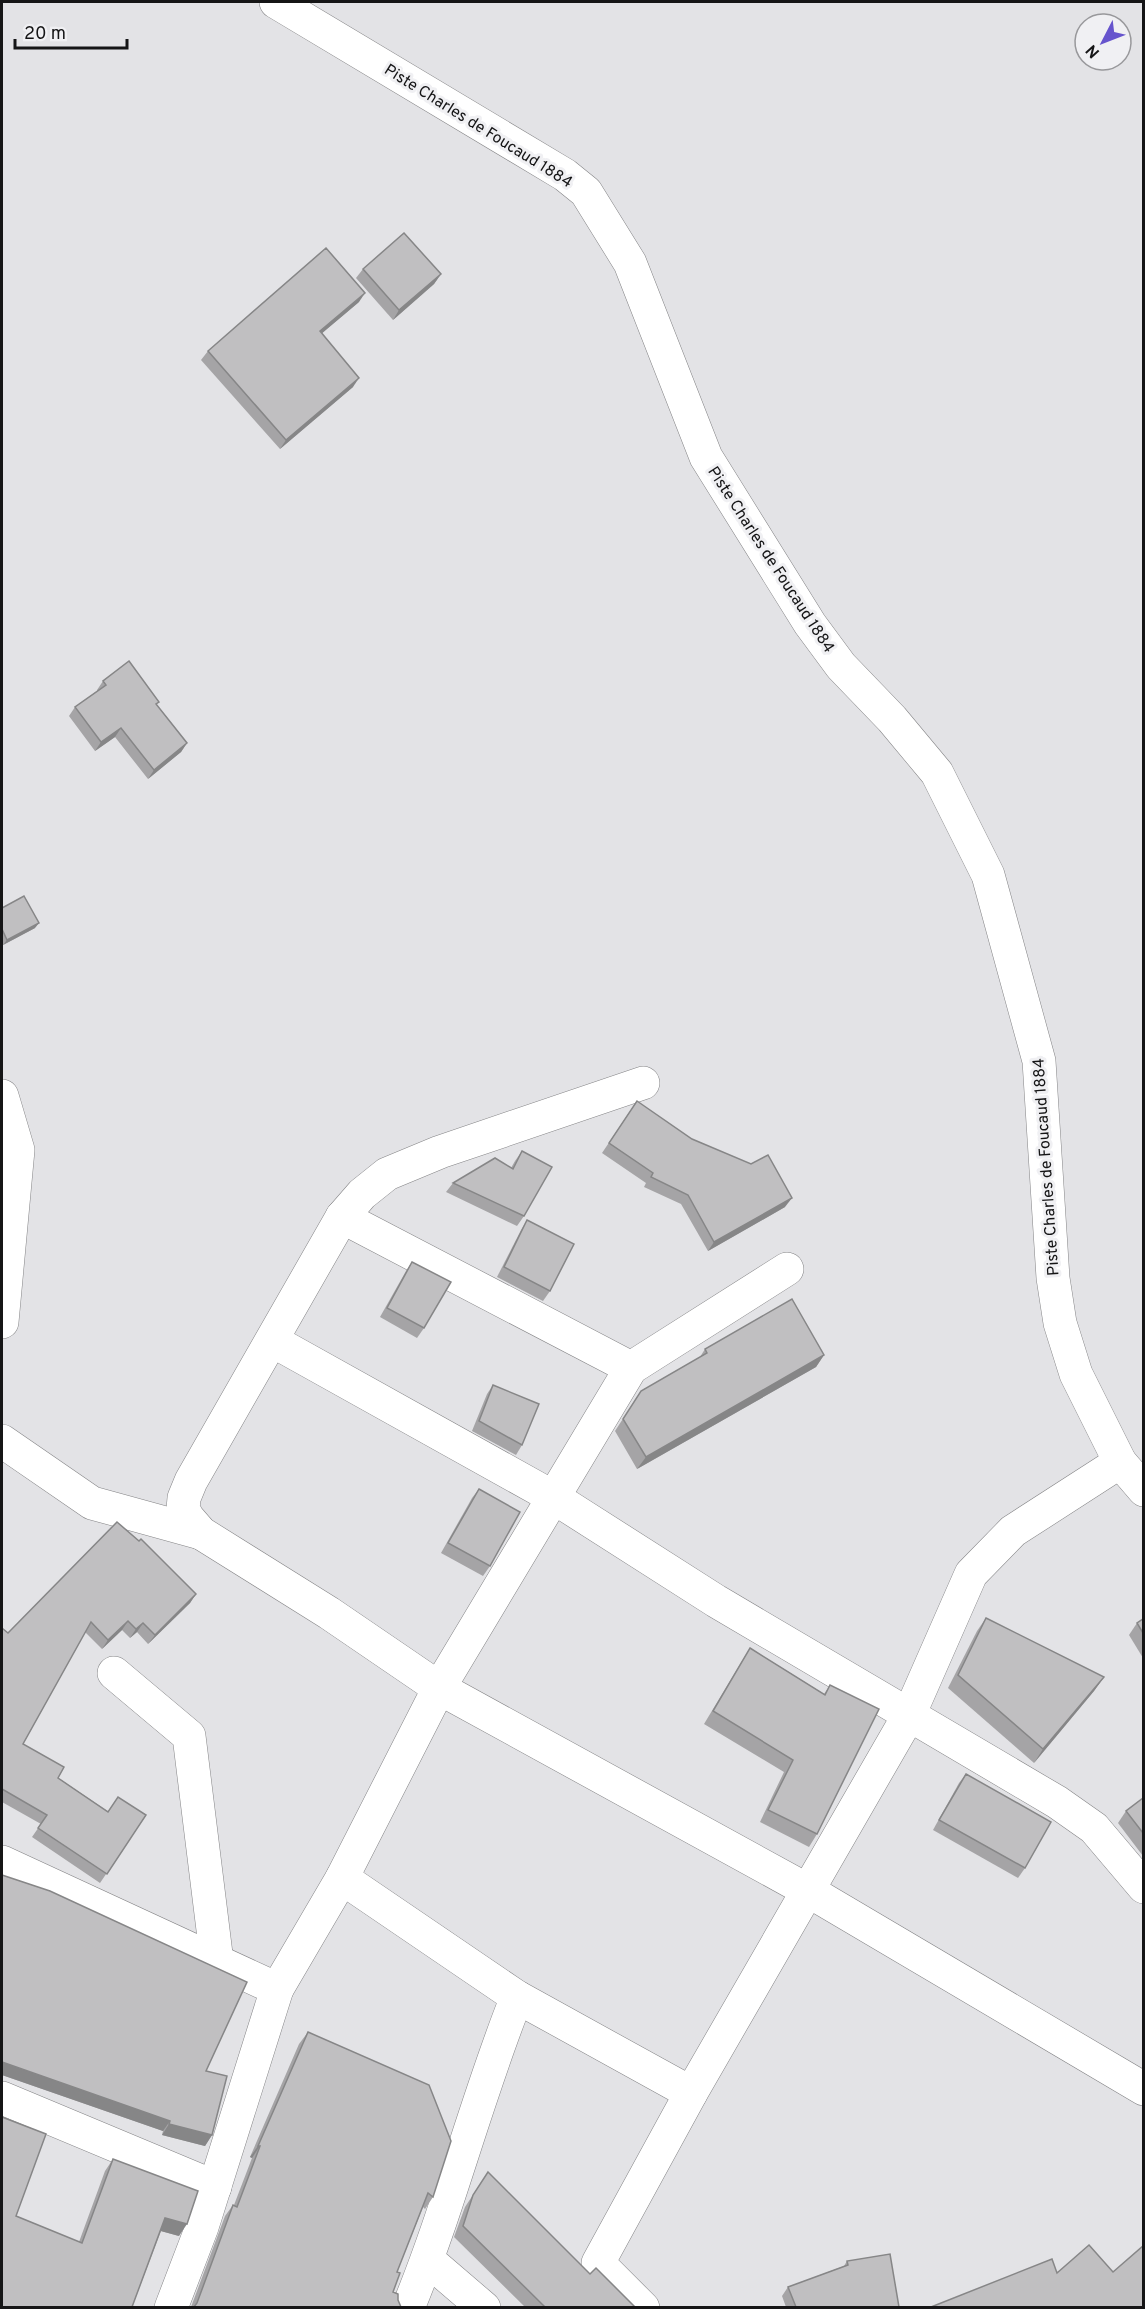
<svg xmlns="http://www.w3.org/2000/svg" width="1145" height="2309" font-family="Overpass,sans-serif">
	<rect width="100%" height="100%" fill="#e3e3e6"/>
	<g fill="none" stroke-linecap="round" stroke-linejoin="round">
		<g stroke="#848486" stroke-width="34">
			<g id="minor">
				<path d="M276 2 565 175 586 192 630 263 706 457 810 624 841 666 892 719 937 773 988 875 1039 1061 1053 1278 1060 1323 1076 1374 1120 1462 1144 1490"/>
				<path d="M643 1083 440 1152 387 1174 362 1194 342 1217 191 1481 184 1498 183 1509 188 1518 201 1533 329 1613 439 1688 807 1890 1144 2089"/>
				<path d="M2 1096 18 1150 2 1322"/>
				<path d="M342 1217 631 1368"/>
				<path d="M273 1341 553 1497 716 1601 1057 1802 1094 1828 1144 1887"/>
				<path d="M2 1441 92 1503 201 1533"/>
				<path d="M114 1673 189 1736 217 1962"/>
				<path d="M2 1862 277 1989 202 2227 171 2308"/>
				<path d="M342 1878 517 1997 691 2093"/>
				<path d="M277 1989 342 1878 439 1688 631 1368 787 1269"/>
				<path d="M2 2098 215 2187"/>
				<path d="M428 2260 484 2308"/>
				<path d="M408 2308C450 2206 476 2099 517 1997"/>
				<path d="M643 2308 598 2263 691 2093 909 1715 971 1574 1013 1531 1120 1462"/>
			</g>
		</g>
		<use href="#minor" stroke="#fff" stroke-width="33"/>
	</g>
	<g fill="#a5a4a6">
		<path d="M363 269 441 274 434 284 393 320 356 278Z"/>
		<path d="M359 302 322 333 353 387 280 449 201 360 208 351Z"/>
		<path d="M103 681 157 705 187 743 181 752 148 779 115 737 95 751 69 716 75 707 97 691V690Z"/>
		<path d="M2 908 35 928 3 945 2 941Z"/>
		<path d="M637 1101 785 1207 708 1251 681 1204 644 1187 646 1183 602 1153Z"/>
		<path d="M522 1151 524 1216 517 1226 446 1192 453 1183 511 1168 515 1161Z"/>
		<path d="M527 1220 550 1291 543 1301 497 1277 521 1230Z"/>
		<path d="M412 1262 424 1328 417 1338 380 1317 406 1271Z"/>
		<path d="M705 1349 824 1355 816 1367 637 1469 615 1431 641 1391 700 1357Z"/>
		<path d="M493 1385 522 1445 516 1455 472 1431 487 1394Z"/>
		<path d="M479 1489 490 1566 483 1576 441 1553 472 1498Z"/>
		<path d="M196 1594 190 1603 148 1644 137 1632 130 1638 122 1630 102 1649 85 1632 23 1744 58 1778 108 1811 146 1815 100 1883 32 1837 41 1824 2 1802V1628L8 1633Z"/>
		<path d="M986 1618 1104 1677 1094 1691 1034 1763 948 1688 977 1631Z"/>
		<path d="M1143 1619V1658L1129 1635 1137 1623Z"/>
		<path d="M750 1648 824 1694 830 1685 817 1834 809 1847 760 1822 784 1772 704 1724 742 1661Z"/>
		<path d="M966 1774 1025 1868 1018 1878 933 1830 959 1783Z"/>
		<path d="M1143 1798V1856L1118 1823 1126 1811Z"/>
		<path d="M308 2032 433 2197 425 2209 423 2207 397 2272 393 2292 401 2307H191L225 2216 233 2205H234L252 2158 250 2157 299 2044Z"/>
		<path d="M206 2071 212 2135 205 2146 162 2135 163 2131 2 2075Z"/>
		<path d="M113 2159 179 2236 161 2231 132 2307 16 2216 79 2242 105 2171Z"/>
		<path d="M488 2172 590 2274 635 2307H525L454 2237 465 2207Z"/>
		<path d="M847 2261 899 2307H786L782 2296 788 2287 844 2266Z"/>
	</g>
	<g fill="#868687">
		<path d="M441 274 434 284 393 320 399 310Z"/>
		<path d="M365 293 359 302 314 340 320 331Z"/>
		<path d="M359 378 353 387 280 449 286 440Z"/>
		<path d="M121 728 115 737 95 751 101 742Z"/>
		<path d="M187 743 181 752 148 779 154 770Z"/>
		<path d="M39 923 35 928 3 945 7 940Z"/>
		<path d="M792 1198 785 1207 708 1251 714 1242Z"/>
		<path d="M824 1355 816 1367 637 1469 646 1457Z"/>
		<path d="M196 1594 190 1603 148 1644 155 1635Z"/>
		<path d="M128 1621 122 1630 102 1649 108 1640Z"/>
		<path d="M143 1623 137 1632 130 1638 136 1629Z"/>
		<path d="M1104 1677 1094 1691 1034 1763 1043 1749Z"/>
		<path d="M2 2062 170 2121 163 2131 2 2075Z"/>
		<path d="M169 2124 212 2135 205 2146 162 2135Z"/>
		<path d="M258 2146H260L252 2158 250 2157Z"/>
		<path d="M165 2218 187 2224 179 2236 157 2230Z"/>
	</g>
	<g fill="#c0bfc1" stroke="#868687" stroke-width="1.5">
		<path d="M404 233 441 274 399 310 363 269Z"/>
		<path d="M326 248 365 293 320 331 359 378 286 440 208 351Z"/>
		<path d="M129 661 159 702 156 704 187 743 154 770 121 728 101 742 75 707 106 685 103 681Z"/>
		<path d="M24 896 39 923 7 940 2 929V908Z"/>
		<path d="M637 1101 692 1139 751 1164 768 1155 792 1198 714 1242 688 1195 651 1177 653 1173 609 1143Z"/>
		<path d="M522 1151 552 1167 524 1216 453 1183 495 1158 513 1169Z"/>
		<path d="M527 1220 574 1244 550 1291 504 1267Z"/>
		<path d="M412 1262 451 1282 424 1328 387 1308Z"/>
		<path d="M792 1299 824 1355 646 1457 623 1419 641 1391 707 1353 705 1349Z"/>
		<path d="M493 1385 539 1404 522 1445 479 1421Z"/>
		<path d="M479 1489 520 1512 490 1566 448 1543Z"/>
		<path d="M117 1522 139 1541 141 1539 196 1594 155 1635 143 1623 136 1629 128 1621 108 1640 91 1622 23 1744 64 1767 58 1778 108 1812 118 1797 146 1815 107 1874 38 1828 47 1815 2 1789V1628L8 1633Z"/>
		<path d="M986 1618 1104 1677 1043 1749 958 1675Z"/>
		<path d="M1143 1619V1633L1137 1623Z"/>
		<path d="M750 1648 825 1695 830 1685 879 1709 817 1834 768 1810 793 1760 713 1711Z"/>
		<path d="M966 1774 1051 1822 1025 1868 939 1820Z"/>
		<path d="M1143 1798V1833L1126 1811Z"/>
		<path d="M2 1875 50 1891 247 1982 206 2071 227 2076 212 2135 169 2124 170 2121 2 2062Z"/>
		<path d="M308 2032 429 2085 451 2141 433 2197 428 2193 397 2272 400 2273 393 2292 398 2294V2300L401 2307H194L197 2303 233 2205 237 2207 260 2146H258Z"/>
		<path d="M2 2117 46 2134 16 2216 82 2243 113 2159 198 2191 187 2224 165 2218 132 2307H2Z"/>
		<path d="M488 2172 590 2274 596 2268 635 2307H545L463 2226 473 2195Z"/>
		<path d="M1089 2245 1113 2272 1143 2246V2307H931L1052 2259 1057 2273Z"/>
		<path d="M890 2254 899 2307H796L788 2287 848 2265 847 2261Z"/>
	</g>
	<g text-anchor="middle" stroke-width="6" stroke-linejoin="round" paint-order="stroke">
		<g font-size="16" fill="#151516" stroke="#f0f0f3">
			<text transform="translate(479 125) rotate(32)" y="6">Piste Charles de Foucaud 1884</text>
			<text transform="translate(772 559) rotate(57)" y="6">Piste Charles de Foucaud 1884</text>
			<text transform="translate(1045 1167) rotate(-94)" y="6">Piste Charles de Foucaud 1884</text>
		</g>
	</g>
	<rect width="1145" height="2309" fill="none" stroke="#151516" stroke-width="6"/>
	<g transform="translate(1103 42) rotate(228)"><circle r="28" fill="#f0f0f3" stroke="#98989b" stroke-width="1.5"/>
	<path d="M0-4.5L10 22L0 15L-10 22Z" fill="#6654cd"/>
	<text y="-9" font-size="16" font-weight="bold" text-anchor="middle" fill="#151516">N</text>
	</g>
	<path d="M15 39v9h112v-9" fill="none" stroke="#151516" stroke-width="3"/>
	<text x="24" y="39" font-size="18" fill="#151516" stroke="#f0f0f3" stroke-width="4.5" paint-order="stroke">20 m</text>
</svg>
